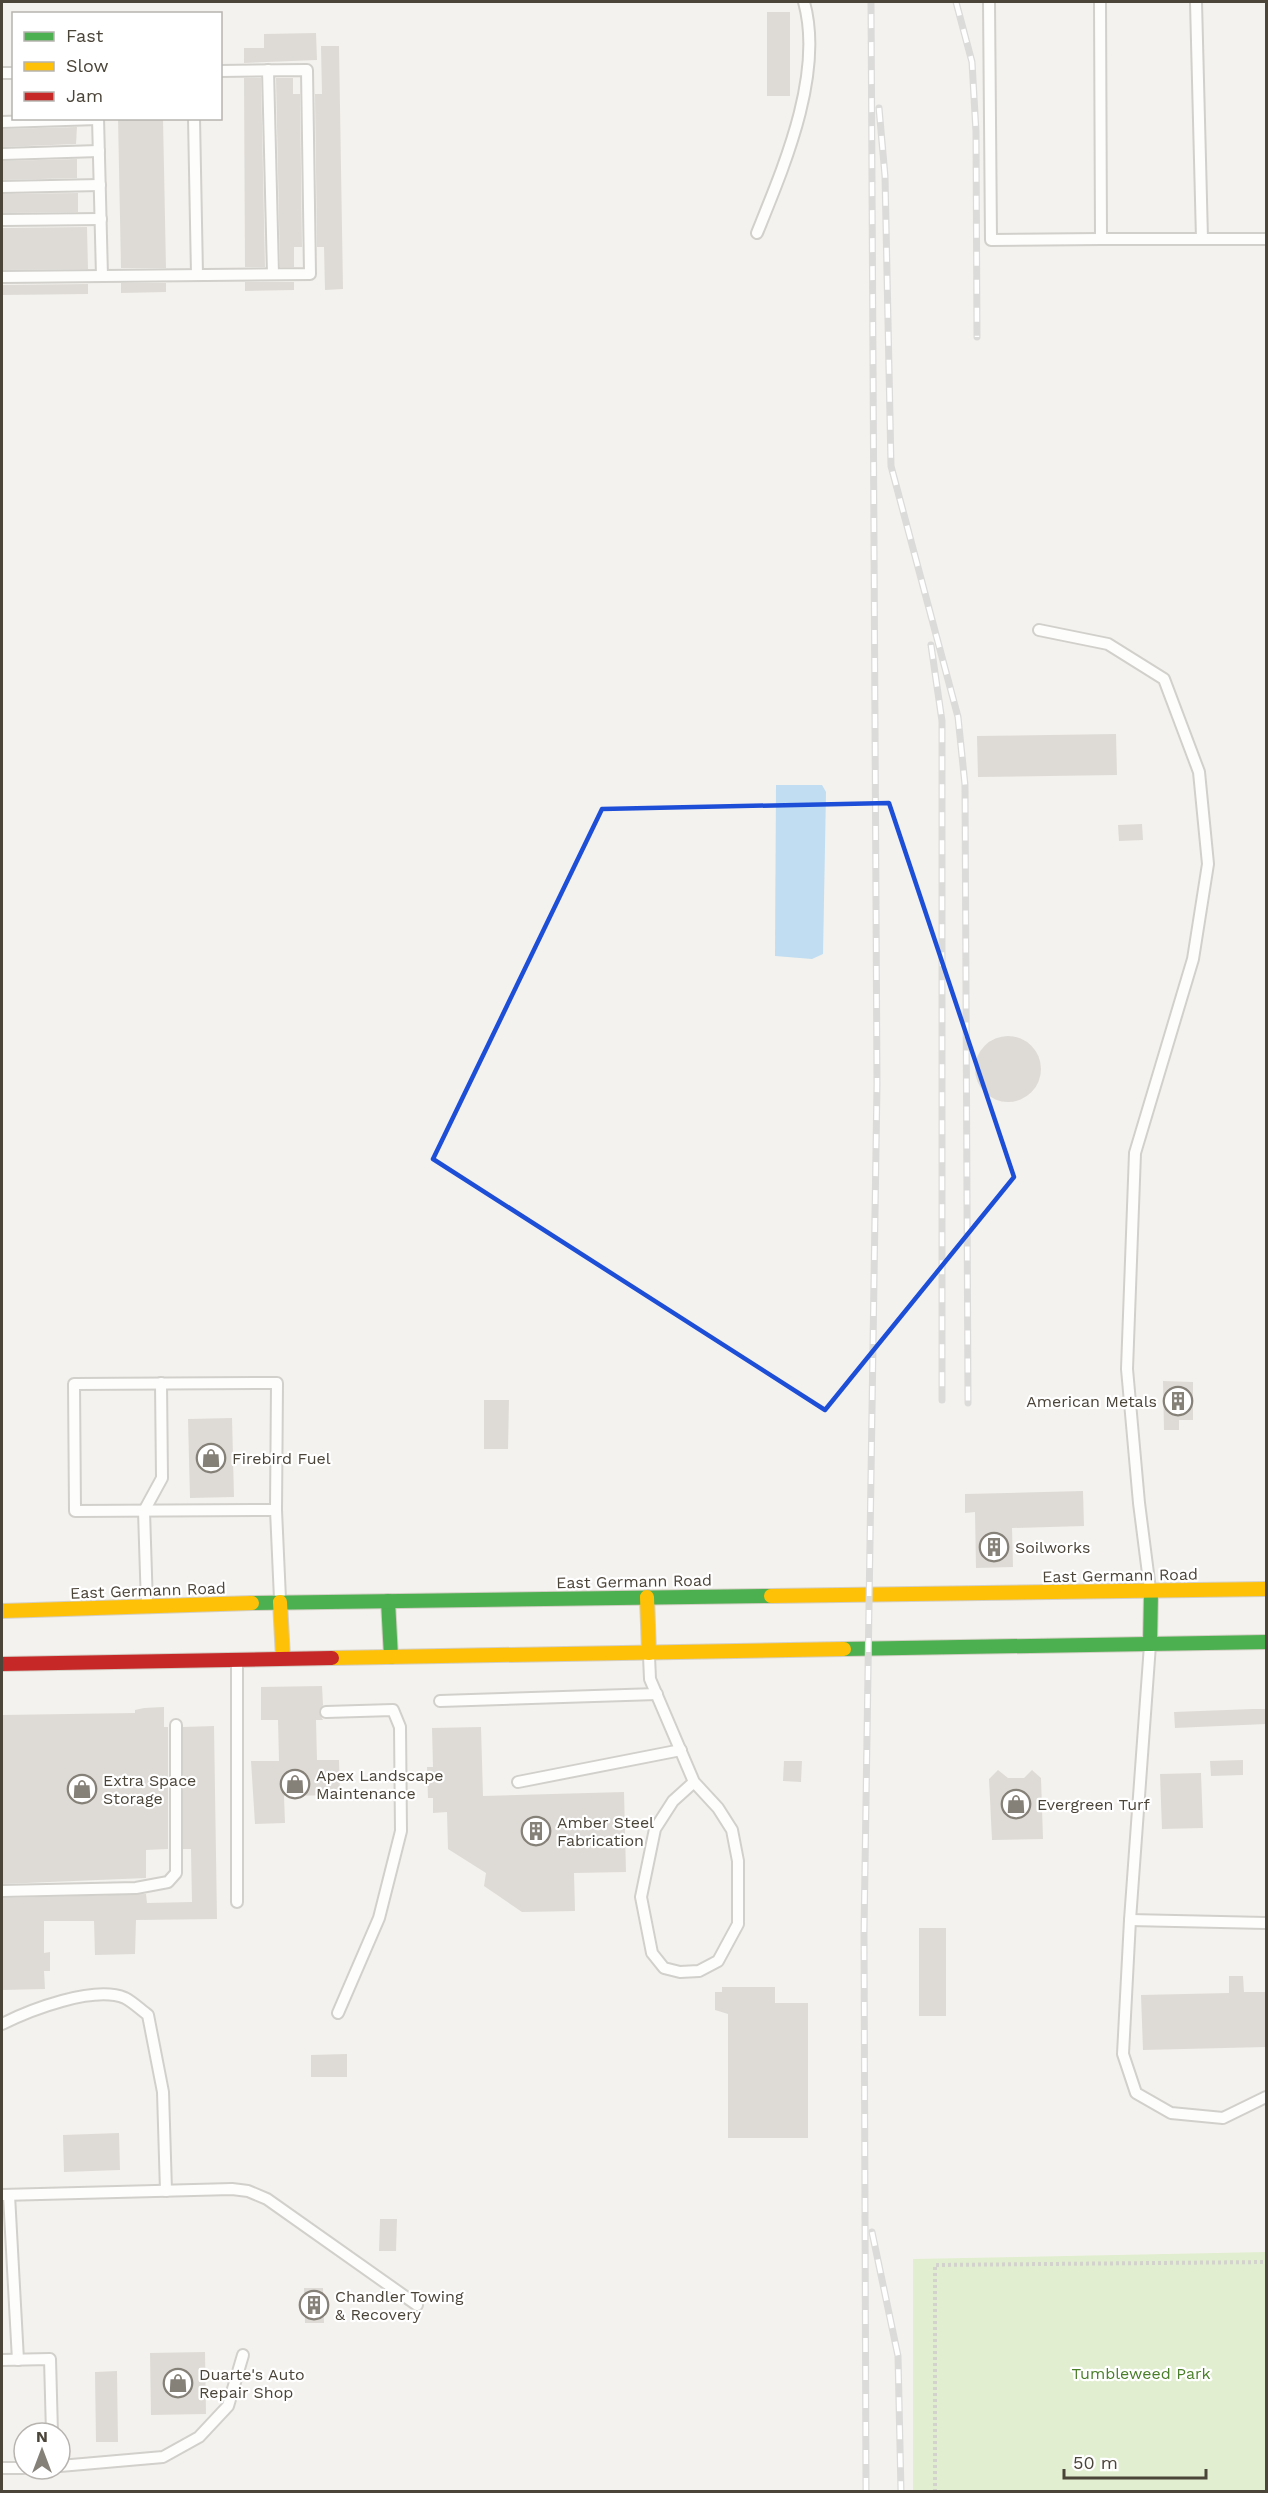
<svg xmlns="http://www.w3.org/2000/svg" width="1268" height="2493" font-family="'Work Sans',sans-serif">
	<rect width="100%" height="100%" fill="#f4f2ee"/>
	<path fill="#e1eecf" d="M1266 2252V2491H913V2259Z"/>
	<path fill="#c0ddf1" d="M776 785H822L826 792 823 954 812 959 775 956Z"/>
	<g fill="#dedbd6">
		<rect x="767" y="12" width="23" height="84"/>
		<path d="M316 33 317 60 244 63V48H264V34Z"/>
		<path d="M321 46H339L343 289 325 290 324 247H317L315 94H322Z"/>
		<path d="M244 78H261L265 267H245Z"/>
		<path d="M276 78H293V94H300L302 247H294V267H280Z"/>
		<path d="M118 118H163L166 268H121Z"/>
		<path d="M77 127 76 144 2 147V129Z"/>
		<path d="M77 159V178L2 180V161Z"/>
		<path d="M78 193V212L2 213V194Z"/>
		<path d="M2 228 87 227 88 269 2 270Z"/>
		<path d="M245 282H294V290L245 291Z"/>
		<path d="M121 283H166V292L121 293Z"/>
		<path d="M2 285 88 284V294L2 295Z"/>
		<path d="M1116 734 1117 775 978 777 977 736Z"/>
		<path d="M1142 824 1143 840 1119 841 1118 825Z"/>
		<circle cx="1008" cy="1069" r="33"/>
		<path d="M1163 1381 1193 1382V1420H1179V1430H1164Z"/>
		<path d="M484 1400H509L508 1449H484Z"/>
		<path d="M232 1418 234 1497 190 1498 188 1419Z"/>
		<path d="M1083 1491 1084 1526 1012 1528 1013 1567 976 1568 975 1512 965 1513V1494Z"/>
		<path d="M322 1686 323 1705 319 1712 323 1720H316L317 1760H339L340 1795 284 1796 285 1823 255 1824 251 1761H279L278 1720H261V1687Z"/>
		<path d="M164 1707V1727H168V1849L146 1850V1878L2 1884V1715L135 1713V1710L144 1708Z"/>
		<path d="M1253 1709H1266V1724L1175 1728 1174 1712Z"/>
		<path d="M214 1726 217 1919 136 1920 135 1954 95 1955 94 1921H44V1953L50 1952V1971H44L45 1989 2 1990V1898L146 1894 147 1903 192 1902 191 1849H183V1727Z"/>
		<path d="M481 1727 483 1796 624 1792 626 1872 574 1873 575 1911 522 1912 484 1886 486 1873 448 1849 447 1812 433 1813V1798H428L427 1767H433L432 1728Z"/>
		<path d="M1243 1760V1775L1211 1776 1210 1761Z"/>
		<path d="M784 1761H802L801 1782 783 1781Z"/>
		<path d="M998 1770 1008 1778H1024L1032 1770 1041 1778 1043 1839 992 1840 989 1779Z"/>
		<path d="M1201 1773 1203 1828 1162 1829 1160 1774Z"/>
		<rect x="919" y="1928" width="27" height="88"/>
		<path d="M1229 1976H1243L1244 1992H1266V2047L1143 2050 1141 1995 1229 1993Z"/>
		<path d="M722 1987H775V2003H808V2138H728V2014L715 2010V1992H722Z"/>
		<path d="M347 2054V2077H311V2055Z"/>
		<path d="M119 2133 120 2170 64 2172 63 2135Z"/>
		<path d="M380 2219H397L396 2251H379Z"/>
		<path d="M304 2288H323L324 2323H305Z"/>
		<path d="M205 2352 206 2414 151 2415 150 2353Z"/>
		<path d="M117 2371 118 2442H96L95 2372Z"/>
	</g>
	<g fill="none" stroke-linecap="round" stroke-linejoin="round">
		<g stroke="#d2d0cb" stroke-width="14">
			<g id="lane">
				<path d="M989 2 991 240 1101 239"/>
				<path d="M1100 2 1101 239H1202"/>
				<path d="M1196 2 1202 239H1266"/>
				<path d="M268 70 273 274"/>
				<path d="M2 73H14"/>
				<path d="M98 118 102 276"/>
				<path d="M194 118 197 275"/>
				<path d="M2 122 98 119"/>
				<path d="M2 154 99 151"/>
				<path d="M2 187 100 185"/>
				<path d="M2 220 101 219"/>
				<path d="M757 233C784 166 824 74 804 2"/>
				<path d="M2 277 310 274 307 70 220 71"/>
				<path d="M1039 630 1108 644 1164 679 1199 772 1208 864 1193 959 1135 1153 1127 1369 1139 1503 1150 1589"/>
				<path d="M276 1510 75 1511 74 1384 277 1383 276 1510 280 1599"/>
				<path d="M147 1606 144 1511 162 1478 161 1383"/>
				<path d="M1150 1645 1130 1920 1123 2054 1136 2093 1171 2113 1223 2118 1266 2097"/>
				<path d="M649 1656 650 1679 694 1782 718 1808 732 1830 738 1861V1924L718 1961 699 1971 680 1972 664 1968 652 1953 641 1897 655 1829 673 1801 694 1782"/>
				<path d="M440 1701 657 1694"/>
				<path d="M326 1712 393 1710 400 1727 401 1831 379 1918 338 2013"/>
				<path d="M518 1782 681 1750"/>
				<path d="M2 1891 136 1888 168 1882 176 1873V1725"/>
				<path d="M237 1902V1662"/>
				<path d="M1130 1920 1266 1923"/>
				<path d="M2 2024C30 2010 94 1985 125 1998 133 2002 141 2010 148 2015L163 2092 166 2191"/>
				<path d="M2 2195 232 2189 248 2191 267 2199 417 2305"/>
				<path d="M9 2195 18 2360"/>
				<path d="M2 2360 50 2359 52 2433"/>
				<path d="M60 2466 163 2457 199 2437 228 2406 243 2355"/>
				<path d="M2 2468H24"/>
			</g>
		</g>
		<g stroke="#d3cfc5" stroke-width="16">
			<g id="fast">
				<path d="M388 1601 391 1657"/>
				<path d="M252 1603 771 1596"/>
				<path d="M1150 1644 1151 1592"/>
				<path d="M844 1649 1266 1642"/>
			</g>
		</g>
		<g stroke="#d3cfc5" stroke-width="16">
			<g id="slow">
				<path d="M771 1596 1266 1589"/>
				<path d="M647 1597 649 1653"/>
				<path d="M280 1602 283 1658"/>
				<path d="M2 1611 252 1603"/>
				<path d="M332 1658 844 1649"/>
			</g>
		</g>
		<g stroke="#d3cfc5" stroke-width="16">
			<path id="jam" d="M2 1664 332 1658"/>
		</g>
		<path stroke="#d3d2cc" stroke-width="4" stroke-dasharray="3 3" stroke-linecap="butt" d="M935 2492V2265L1266 2262"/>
		<use href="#lane" stroke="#fdfdfc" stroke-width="10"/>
		<use href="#fast" stroke="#4caf50" stroke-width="14"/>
		<use href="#slow" stroke="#ffc107" stroke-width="14"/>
		<use href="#jam" stroke="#c62828" stroke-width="14"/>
		<g stroke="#dbdbda" stroke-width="7">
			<g id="rail">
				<path d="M956 2 972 62 976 132 977 337"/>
				<path d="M879 108 885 176 891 466 958 717 965 785 968 1403"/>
				<path d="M931 645 942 721V1400"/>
				<path d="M872 2232 898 2356 901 2492"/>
				<path d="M866 2492 864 1933 877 1084 871 2"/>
			</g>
		</g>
		<use href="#rail" stroke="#fff" stroke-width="4.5" stroke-dasharray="14" stroke-linecap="butt"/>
	</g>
	<path fill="none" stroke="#1d4ed8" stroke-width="4.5" stroke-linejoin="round" d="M889 803 1014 1177 825 1410 433 1159 602 809Z"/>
	<defs>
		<g id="building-ring" transform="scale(1.5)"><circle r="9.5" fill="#fff" stroke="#868178" stroke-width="1.5"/><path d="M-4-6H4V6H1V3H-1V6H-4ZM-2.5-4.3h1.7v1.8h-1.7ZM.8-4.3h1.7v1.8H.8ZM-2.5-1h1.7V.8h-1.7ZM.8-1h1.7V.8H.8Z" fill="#868178"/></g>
		<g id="shop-ring" transform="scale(1.5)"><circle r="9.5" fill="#fff" stroke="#868178" stroke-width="1.5"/><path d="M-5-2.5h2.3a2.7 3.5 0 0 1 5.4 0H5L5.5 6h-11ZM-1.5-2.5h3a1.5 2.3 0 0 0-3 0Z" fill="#868178"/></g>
	</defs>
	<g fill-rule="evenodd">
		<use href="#building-ring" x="1178" y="1401"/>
		<use href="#shop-ring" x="211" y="1458"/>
		<use href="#building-ring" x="994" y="1547"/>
		<use href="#shop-ring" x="295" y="1784"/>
		<use href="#shop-ring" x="82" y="1789"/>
		<use href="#shop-ring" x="1016" y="1804"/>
		<use href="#building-ring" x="536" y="1831"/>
		<use href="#building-ring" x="314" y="2305"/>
		<use href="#shop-ring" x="178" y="2383"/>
	</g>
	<g text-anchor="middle" stroke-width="4.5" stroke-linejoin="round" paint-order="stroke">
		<g font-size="16" fill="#4b4439" stroke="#fff" text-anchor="start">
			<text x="1157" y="1407" text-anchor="end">American Metals</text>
			<text x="232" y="1464">Firebird Fuel</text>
			<text x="1015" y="1553">Soilworks</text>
			<text x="316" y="1781">Apex Landscape<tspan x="316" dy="18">Maintenance</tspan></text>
			<text x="103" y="1786">Extra Space<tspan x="103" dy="18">Storage</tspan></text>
			<text x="1037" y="1810">Evergreen Turf</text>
			<text x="557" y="1828">Amber Steel<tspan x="557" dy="18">Fabrication</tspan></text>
			<text x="335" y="2302">Chandler Towing<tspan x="335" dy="18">&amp; Recovery</tspan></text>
			<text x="199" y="2380">Duarte's Auto<tspan x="199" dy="18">Repair Shop</tspan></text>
		</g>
		<g font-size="16" fill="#4b4439" stroke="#fff">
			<text transform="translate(1120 1575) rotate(-1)" y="6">East Germann Road</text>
			<text transform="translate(634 1581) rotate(-1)" y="6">East Germann Road</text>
			<text transform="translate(148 1590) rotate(-2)" y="6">East Germann Road</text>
		</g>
		<g font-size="16" fill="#4a7f2a" stroke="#fff">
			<text x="1141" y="2379">Tumbleweed Park</text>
		</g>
	</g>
	<rect width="1268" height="2493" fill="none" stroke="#4b4439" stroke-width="6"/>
	<rect x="12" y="12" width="210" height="108" fill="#ffffff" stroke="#b7b4b0" stroke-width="1.5"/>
	<rect x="24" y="32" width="30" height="9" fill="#4caf50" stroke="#b7b4b0" stroke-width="1.5"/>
	<text x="66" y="42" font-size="18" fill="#4b4439">Fast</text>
	<rect x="24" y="62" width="30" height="9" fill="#ffc107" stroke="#b7b4b0" stroke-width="1.5"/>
	<text x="66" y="72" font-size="18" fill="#4b4439">Slow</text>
	<rect x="24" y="92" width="30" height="9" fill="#c62828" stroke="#b7b4b0" stroke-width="1.5"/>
	<text x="66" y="102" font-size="18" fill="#4b4439">Jam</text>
	<g transform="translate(42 2451)"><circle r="28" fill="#ffffff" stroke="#b7b4b0" stroke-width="1.5"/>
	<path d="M0-4.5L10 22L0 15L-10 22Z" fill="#868178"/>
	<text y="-9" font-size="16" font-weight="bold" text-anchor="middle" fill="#4b4439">N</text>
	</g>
	<path d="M1064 2469v9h142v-9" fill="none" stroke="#4b4439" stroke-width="3"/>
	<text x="1073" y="2469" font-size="18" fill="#4b4439" stroke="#ffffff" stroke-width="4.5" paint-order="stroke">50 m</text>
</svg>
